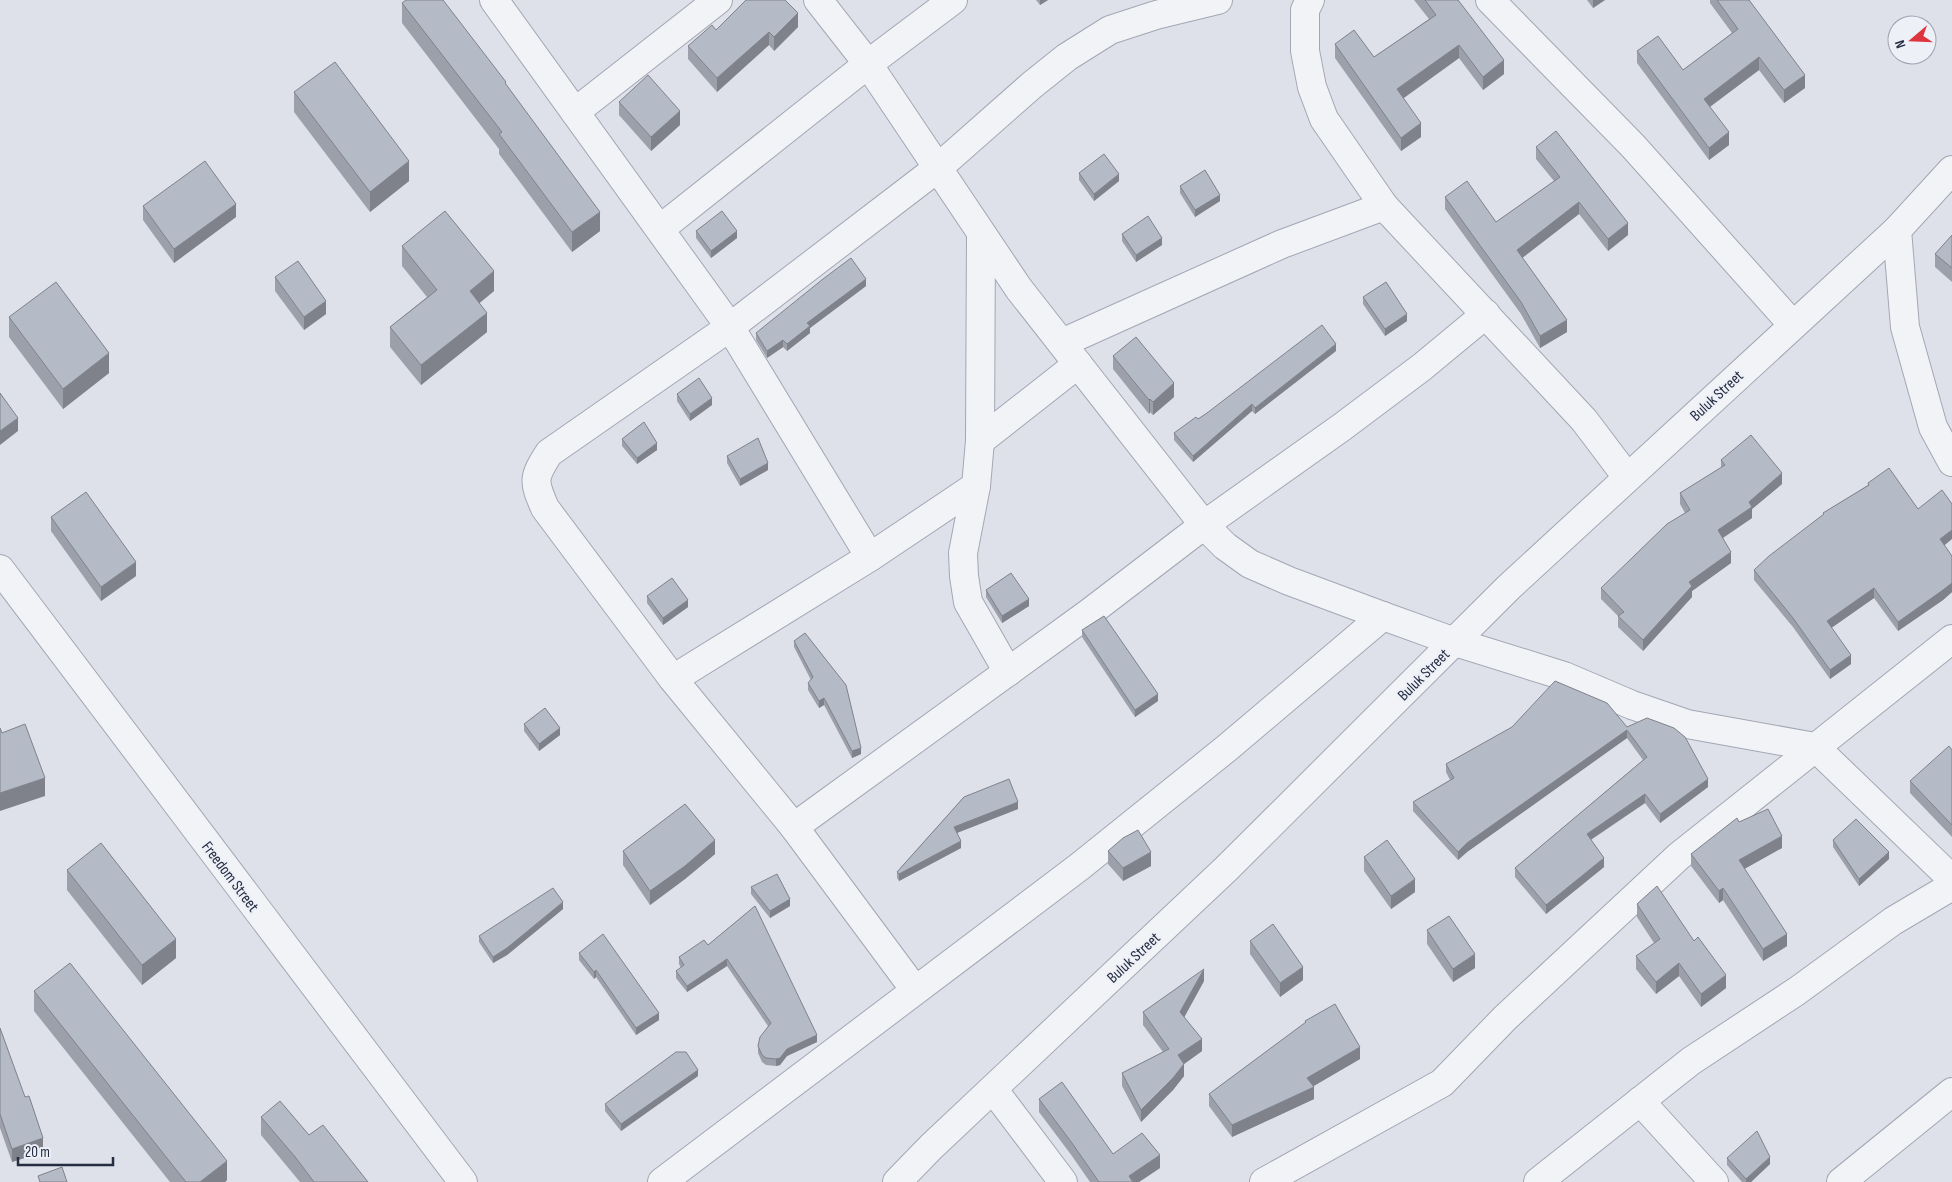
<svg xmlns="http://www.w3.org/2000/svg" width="1952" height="1182" font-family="'Sofia Sans Condensed',sans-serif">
	<rect width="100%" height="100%" fill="#dee1e9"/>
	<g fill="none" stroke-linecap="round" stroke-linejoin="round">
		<g stroke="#a3a7b4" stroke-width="30">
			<g id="minor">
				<path d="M494 0 730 327 870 557"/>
				<path d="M818 0 868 64 1019 289 1204 525 1225 546 1250 564 1289 581 1383 616 1455 642 1564 676 1632 705 1687 724 1815 747 1952 879"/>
				<path d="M1310 0 1305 10V51L1312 87 1324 119 1384 206 1584 420 1627 477"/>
				<path d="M1490 0 1633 146 1793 325"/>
				<path d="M575 112 718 0"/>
				<path d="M660 229 868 64 953 0"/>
				<path d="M1897 230 1905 327 1933 427 1952 462"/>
				<path d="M1062 343 1282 244 1384 206"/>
				<path d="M980 441 1078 364"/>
				<path d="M976 486 963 553 964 576 968 602 1008 672"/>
				<path d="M0 569 463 1182"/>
				<path d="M673 679 870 557 976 486 980 441 981 234"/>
				<path d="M794 827 1089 613 1204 525 1342 427 1422 367 1486 314"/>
				<path d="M915 990 794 827 673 679 545 508C533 481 533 478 549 453L730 327 939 167 1032 85 1067 57 1110 30 1156 15 1218 0"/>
				<path d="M993 1089 1063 1182"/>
				<path d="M1640 1101 1714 1182"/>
				<path d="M662 1182 1079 867 1227 748 1383 616"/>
				<path d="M897 1182 931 1147 1226 869 1509 587 1897 230 1952 170"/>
				<path d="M1264 1182 1442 1083 1505 1018 1679 856 1952 639"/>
				<path d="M1538 1182 1691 1061 1797 991 1893 921 1952 886"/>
				<path d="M1841 1182 1952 1092"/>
			</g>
		</g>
		<use href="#minor" stroke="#f1f3f7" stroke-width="28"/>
	</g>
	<g fill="#9ca0ab">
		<path d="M1036 0H1048L1040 5Z"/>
		<path d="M1414 0H1458L1504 74 1483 90 1459 58 1403 98 1421 137 1401 151 1335 58V44L1374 57 1429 19Z"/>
		<path d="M1587 0H1605L1593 8Z"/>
		<path d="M1710 0H1749L1805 88 1784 103 1759 70 1710 107 1729 145 1709 160 1637 63V51L1683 70 1732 33 1710 3Z"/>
		<path d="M402 3 600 231 572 252 499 154V149L402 23Z"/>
		<path d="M798 27 774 51 769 45 717 92 688 59V46L716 30Z"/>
		<path d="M294 92 409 181 370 212 294 112Z"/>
		<path d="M619 102 680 125 651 151 619 115Z"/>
		<path d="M1536 147 1628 235 1608 251 1579 214 1522 258 1567 332 1540 348 1521 314 1445 209V197L1496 222 1554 181 1536 159Z"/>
		<path d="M1079 173 1119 181 1094 201 1079 180Z"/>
		<path d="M1180 186 1220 201 1195 217 1180 193Z"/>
		<path d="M143 206 236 217 174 263 143 220Z"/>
		<path d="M696 231 737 238 711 258 696 238Z"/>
		<path d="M1122 234 1162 245 1136 262 1122 241Z"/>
		<path d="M1952 235V282L1935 267V254Z"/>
		<path d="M402 246 494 291 479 303 487 332 421 385 390 347V327L427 297 402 266Z"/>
		<path d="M275 277 326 314 304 330 275 291Z"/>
		<path d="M866 286 810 328V333L787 351 783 347 767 358 756 340V333Z"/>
		<path d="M1363 297 1407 321 1385 336 1363 304Z"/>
		<path d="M9 317 109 373 63 409 9 337Z"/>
		<path d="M1336 351 1255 414 1252 411 1193 462 1174 440V433L1198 419Z"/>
		<path d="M1113 356 1174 397 1153 415 1150 412 1149 414 1113 369Z"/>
		<path d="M677 394 712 405 690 421 677 401Z"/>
		<path d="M622 439 657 450 637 464 622 446Z"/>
		<path d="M727 456 768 470 740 486 727 463Z"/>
		<path d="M1721 460 1782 484 1752 509V518L1723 538 1731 563 1692 591V597L1643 651 1618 627V616L1601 599V588L1685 513 1680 504V493L1721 468Z"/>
		<path d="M1868 483 1944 545 1952 556V592L1943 600 1898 631 1874 598 1831 628 1851 664 1830 679 1793 627 1754 580V570L1823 515V513L1868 485Z"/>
		<path d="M51 517 136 576 101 601 51 531Z"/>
		<path d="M986 590 1029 606 1002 623 986 597Z"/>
		<path d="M647 596 688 607 663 625 647 603Z"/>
		<path d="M1082 630 1158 701 1135 717 1082 637Z"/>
		<path d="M794 641 861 754 852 758 824 705 819 708 808 690V683L811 680 794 647Z"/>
		<path d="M524 724 560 735 539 751 524 731Z"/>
		<path d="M1627 727 1708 787 1660 823 1645 803 1591 840 1604 867 1546 914 1515 877V868L1643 760 1627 738 1467 852 1458 860 1413 811V802L1450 780 1446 772V764Z"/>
		<path d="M1952 750V837L1910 793V781Z"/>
		<path d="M964 797 1018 809 957 833 961 848 899 881 897 878V872Z"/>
		<path d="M1739 822 1782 848 1744 869 1787 946 1763 961 1723 900 1719 903 1691 866V854Z"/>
		<path d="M1833 840 1889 859 1859 886 1833 847Z"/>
		<path d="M623 851 715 854 685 879 650 905 623 865Z"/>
		<path d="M1108 851 1151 866 1123 881 1108 864Z"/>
		<path d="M1364 857 1415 892 1391 909 1364 871Z"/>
		<path d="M67 870 176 958 142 985 67 890Z"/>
		<path d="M751 887 790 906 770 918 751 894Z"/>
		<path d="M1637 904 1694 941 1726 988 1701 1007 1679 976 1656 994 1636 969V956L1654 943 1637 917Z"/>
		<path d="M755 906 817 1042 787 1056 780 1065 776 1066 766 1065 762 1062 758 1053V1046L768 1026 727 966 687 992 676 978V971L681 968 679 964V957L708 945Z"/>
		<path d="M563 909 507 955 493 963 479 942V936Z"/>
		<path d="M1427 930 1475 968 1453 982 1427 944Z"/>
		<path d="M1250 941 1303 980 1280 997 1250 954Z"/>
		<path d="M579 953 659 1020 636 1035 596 977 594 979 579 960Z"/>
		<path d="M1204 981 1184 1017 1202 1051 1184 1064V1076L1173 1090 1141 1122 1122 1086V1073L1163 1052 1143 1025V1012Z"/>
		<path d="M34 991 227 1180 225 1182H170L34 1011Z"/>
		<path d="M1305 1021 1360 1059 1313 1086 1314 1099 1232 1137 1209 1106V1094L1305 1023Z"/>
		<path d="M0 1028 43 1152 12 1162 0 1128Z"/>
		<path d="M698 1076 621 1131 605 1111V1104Z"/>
		<path d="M1039 1099 1113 1154 1160 1168 1139 1182H1090L1072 1156 1039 1112Z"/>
		<path d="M261 1117 309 1135 368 1182H300L261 1135Z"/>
		<path d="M1727 1158 1770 1164 1751 1182H1742L1727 1165Z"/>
	</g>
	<g fill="#7f828b">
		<path d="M1040 0H1048L1040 5Z"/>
		<path d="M1593 0H1605L1593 8Z"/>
		<path d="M798 13V27L774 51V37Z"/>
		<path d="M769 32V45L717 92V78Z"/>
		<path d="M1459 45V58L1397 103V89Z"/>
		<path d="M1759 57V70L1704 111V99Z"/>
		<path d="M1504 60V74L1483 90V77Z"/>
		<path d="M1805 75V88L1784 103V90Z"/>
		<path d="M680 111V125L651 151V137Z"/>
		<path d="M1421 123V137L1401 151V138Z"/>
		<path d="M1729 132V145L1709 160V148Z"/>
		<path d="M409 161V181L370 212V192Z"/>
		<path d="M1119 174V181L1094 201V194Z"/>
		<path d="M1220 195V201L1195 217V210Z"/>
		<path d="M1579 202V214L1517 262V250Z"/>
		<path d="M236 204V217L174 263V249Z"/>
		<path d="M600 212V231L572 252V232Z"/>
		<path d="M1628 223V235L1608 251V239Z"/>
		<path d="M737 231V238L711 258V251Z"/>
		<path d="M1162 238V245L1136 262V255Z"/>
		<path d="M494 271V291L470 311V291Z"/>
		<path d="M866 279V286L810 328V333L787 351V344L807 323Z"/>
		<path d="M326 301V314L304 330V317Z"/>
		<path d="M487 313V332L421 385V365Z"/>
		<path d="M1407 314V321L1385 336V329Z"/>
		<path d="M1567 320V332L1540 348V336Z"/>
		<path d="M783 340V347L767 358V351Z"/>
		<path d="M1336 344V351L1255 414V408Z"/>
		<path d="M109 353V373L63 409V389Z"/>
		<path d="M1174 383V397L1153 415V402Z"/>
		<path d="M712 398V405L690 421V414Z"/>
		<path d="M1150 399V412L1149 414V400Z"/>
		<path d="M1252 404V411L1193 462V456Z"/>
		<path d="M18 418V431L0 445V431Z"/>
		<path d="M657 443V450L637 464V458Z"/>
		<path d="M768 463V470L740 486V479Z"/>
		<path d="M1782 473V484L1752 509V518L1718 541V530L1749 502Z"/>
		<path d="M1952 530V539L1940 549V539Z"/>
		<path d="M1731 552V563L1692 591V597L1643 651V640L1689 582Z"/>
		<path d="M136 562V576L101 601V587Z"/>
		<path d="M1952 583V592L1943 600 1898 631V622Z"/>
		<path d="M1874 588V598L1827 631V621Z"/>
		<path d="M1029 599V606L1002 623V616Z"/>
		<path d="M688 600V607L663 625V618Z"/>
		<path d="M1851 655V664L1830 679V670Z"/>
		<path d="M1158 694V701L1135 717V710Z"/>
		<path d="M824 698V705L819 708V701Z"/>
		<path d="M560 728V735L539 751V744Z"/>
		<path d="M1627 730V738L1467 852 1458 860V852L1467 843Z"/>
		<path d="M861 748V754L852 758V751Z"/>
		<path d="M45 778V796L0 811V793Z"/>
		<path d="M1708 779V787L1660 823V814Z"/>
		<path d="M1645 794V803L1587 842V834Z"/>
		<path d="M1018 802V809L954 834V827Z"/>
		<path d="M1782 836V848L1739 872V860Z"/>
		<path d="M715 840V854L685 879 650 905V891Z"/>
		<path d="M961 841V848L899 881V874Z"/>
		<path d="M1151 852V866L1123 881V868Z"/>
		<path d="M1889 852V859L1859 886V879Z"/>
		<path d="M1604 858V867L1546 914V905Z"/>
		<path d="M1415 879V892L1391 909V896Z"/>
		<path d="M1723 888V900L1719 903V891Z"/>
		<path d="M790 899V906L770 918V911Z"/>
		<path d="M563 902V909L507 955 493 963V957Z"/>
		<path d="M1787 934V946L1763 961V949Z"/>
		<path d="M176 939V958L142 985V965Z"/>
		<path d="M1475 954V968L1453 982V969Z"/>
		<path d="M727 959V966L687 992V986Z"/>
		<path d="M1679 963V976L1656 994V982Z"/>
		<path d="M1303 967V980L1280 997V983Z"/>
		<path d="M1204 969V981L1180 1025V1012Z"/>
		<path d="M596 970V977L594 979V972Z"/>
		<path d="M1726 975V988L1701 1007V994Z"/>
		<path d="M659 1013V1020L636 1035V1028Z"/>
		<path d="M817 1035V1042L787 1056 780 1065 776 1066V1059L787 1049Z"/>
		<path d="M1202 1039V1051L1184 1064V1076L1173 1090 1141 1122V1110L1178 1055Z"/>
		<path d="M1360 1047V1059L1307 1090V1078Z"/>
		<path d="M698 1070V1076L621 1131V1124Z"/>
		<path d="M1314 1087V1099L1232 1137V1125Z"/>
		<path d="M43 1138V1152L12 1162V1149Z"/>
		<path d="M1160 1155V1168L1139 1182H1129V1176Z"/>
		<path d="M1770 1157V1164L1751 1182H1746V1179Z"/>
		<path d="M227 1161V1180L225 1182H200Z"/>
	</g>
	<g fill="#b5bac7" stroke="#7f828b">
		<path d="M406 0H443L506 82 505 83 600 212 572 232 499 134 502 132 402 3Z"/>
		<path d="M746 0H785L798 13 774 37 769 32 717 78 688 46 712 25 716 30Z"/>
		<path d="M1425 0H1458L1504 60 1483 77 1459 45 1397 89 1421 123 1401 138 1335 44 1354 30 1374 57 1436 15Z"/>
		<path d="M1717 0H1749L1805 75 1784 90 1759 57 1704 99 1729 132 1709 148 1637 51 1658 36 1683 70 1738 29Z"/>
		<path d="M335 62 409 161 370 192 294 92Z"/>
		<path d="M648 75 680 111 651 137 619 102Z"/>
		<path d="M1556 131 1628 223 1608 239 1579 202 1517 250 1567 320 1540 336 1521 302 1445 197 1467 181 1496 222 1560 177 1536 147Z"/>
		<path d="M1104 154 1119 174 1094 194 1079 173Z"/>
		<path d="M205 161 236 204 174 249 143 206Z"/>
		<path d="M1205 170 1220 195 1195 210 1180 186Z"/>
		<path d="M445 211 494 271 470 291 487 313 421 365 390 327 437 290 402 246Z"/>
		<path d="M722 211 737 231 711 251 696 231Z"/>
		<path d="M1148 216 1162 238 1136 255 1122 234Z"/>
		<path d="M1952 235V268L1935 254Z"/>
		<path d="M851 258 866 279 807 323 810 326 787 344 783 340 767 351 756 333 823 279Z"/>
		<path d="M298 261 326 301 304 317 275 277Z"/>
		<path d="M56 282 109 353 63 389 9 317Z"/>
		<path d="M1386 282 1407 314 1385 329 1363 297Z"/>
		<path d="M1322 325 1336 344 1255 408 1252 404 1193 456 1174 433 1196 417 1198 419 1207 413Z"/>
		<path d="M1136 337 1174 383 1153 402 1150 399 1149 400 1113 356Z"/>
		<path d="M699 378 712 398 690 414 677 394Z"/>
		<path d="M0 393 18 418 0 431Z"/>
		<path d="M644 422 657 443 637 458 622 439Z"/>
		<path d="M1751 435 1782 473 1749 502 1752 507 1718 530 1731 552 1689 582 1692 586 1643 640 1618 616 1624 612 1601 588 1667 524 1690 510 1680 493 1725 465 1721 460Z"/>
		<path d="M758 438 768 463 740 479 727 456Z"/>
		<path d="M1889 468 1918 509 1942 490 1952 504V530L1940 539 1952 556V583L1943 590 1898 622 1874 588 1827 621 1851 655 1830 670 1793 618 1754 570 1769 556 1824 514 1823 513 1869 485 1868 483Z"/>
		<path d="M86 492 136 562 101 587 51 517Z"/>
		<path d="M1011 573 1029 599 1002 616 986 590Z"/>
		<path d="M672 578 688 600 663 618 647 596Z"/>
		<path d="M1104 616 1158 694 1135 710 1082 630Z"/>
		<path d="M805 633 846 685 861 748 852 751 824 698 819 701 808 683 813 677 794 641Z"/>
		<path d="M1555 681 1607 703 1627 727 1647 718 1674 728 1685 737 1708 779 1660 814 1645 794 1587 834 1604 858 1546 905 1515 868 1647 757 1627 730 1467 843 1458 852 1413 802 1454 778 1446 764 1512 727Z"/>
		<path d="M545 708 560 728 539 744 524 724Z"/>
		<path d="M25 724 45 778 0 793V728L2 733Z"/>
		<path d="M1949 746 1952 750V825L1910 781Z"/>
		<path d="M1009 779 1018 802 954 827 961 841 899 874 897 872 964 797Z"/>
		<path d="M685 804 715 840 685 866 650 891 623 851Z"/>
		<path d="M1768 809 1782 836 1739 860 1787 934 1763 949 1723 888 1719 891 1691 854 1737 818 1739 822Z"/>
		<path d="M1856 819 1889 852 1859 879 1833 840Z"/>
		<path d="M1138 830 1151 852 1123 868 1108 851 1123 838Z"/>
		<path d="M1387 840 1415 879 1391 896 1364 857Z"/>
		<path d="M101 843 176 939 142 965 67 870Z"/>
		<path d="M777 874 790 899 770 911 751 887Z"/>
		<path d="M1657 886 1694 941 1698 937 1726 975 1701 994 1679 963 1656 982 1636 956 1660 939 1637 904Z"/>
		<path d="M553 888 563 902 507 948 493 957 479 936Z"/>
		<path d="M755 906 817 1035 787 1049 780 1058 776 1059 766 1058 762 1055 758 1046 760 1037 771 1023 727 959 687 986 676 971 684 965 679 957 704 940 708 945Z"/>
		<path d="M1449 916 1475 954 1453 969 1427 930Z"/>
		<path d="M1273 924 1303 967 1280 983 1250 941Z"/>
		<path d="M603 934 659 1013 636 1028 596 970 594 972 579 953Z"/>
		<path d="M70 963 227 1161 200 1182H186L34 991Z"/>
		<path d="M1204 969 1180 1012 1202 1039 1178 1055 1184 1064 1173 1078 1141 1110 1122 1073 1169 1049 1143 1012Z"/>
		<path d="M1335 1004 1360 1047 1307 1078 1314 1087 1232 1125 1209 1094 1306 1022 1305 1021Z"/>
		<path d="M0 1028 25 1097 29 1096 43 1138 12 1149 0 1114Z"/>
		<path d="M676 1052H686L698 1070 621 1124 605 1104Z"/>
		<path d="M1062 1082 1113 1154 1142 1133 1160 1155 1129 1176 1133 1182H1099L1072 1143 1039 1099Z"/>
		<path d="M280 1101 309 1135 323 1125 368 1182H314L296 1158 261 1117Z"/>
		<path d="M1757 1131 1770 1157 1746 1179 1727 1158Z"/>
		<path d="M62 1167 67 1182H40L38 1176Z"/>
	</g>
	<g text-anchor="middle" stroke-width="4" stroke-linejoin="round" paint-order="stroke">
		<g font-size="16" fill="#252d42" stroke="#eef0f7">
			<text transform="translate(1716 395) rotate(-43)" y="6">Buluk Street</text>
			<text transform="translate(1423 674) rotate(-45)" y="6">Buluk Street</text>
			<text transform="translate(231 876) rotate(53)" y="6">Freedom Street</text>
			<text transform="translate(1133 957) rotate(-43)" y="6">Buluk Street</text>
		</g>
	</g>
	<g transform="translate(1912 40) rotate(251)"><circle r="24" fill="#eef0f7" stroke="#9ea2af"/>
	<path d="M0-4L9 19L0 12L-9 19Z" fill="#dd343e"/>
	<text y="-8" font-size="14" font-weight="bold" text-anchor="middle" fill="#252d42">N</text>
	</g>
	<path d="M18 1157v8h95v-8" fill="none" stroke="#252d42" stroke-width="2.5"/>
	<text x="25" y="1157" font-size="15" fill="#252d42" stroke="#eef0f7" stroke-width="4" paint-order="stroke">20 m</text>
</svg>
